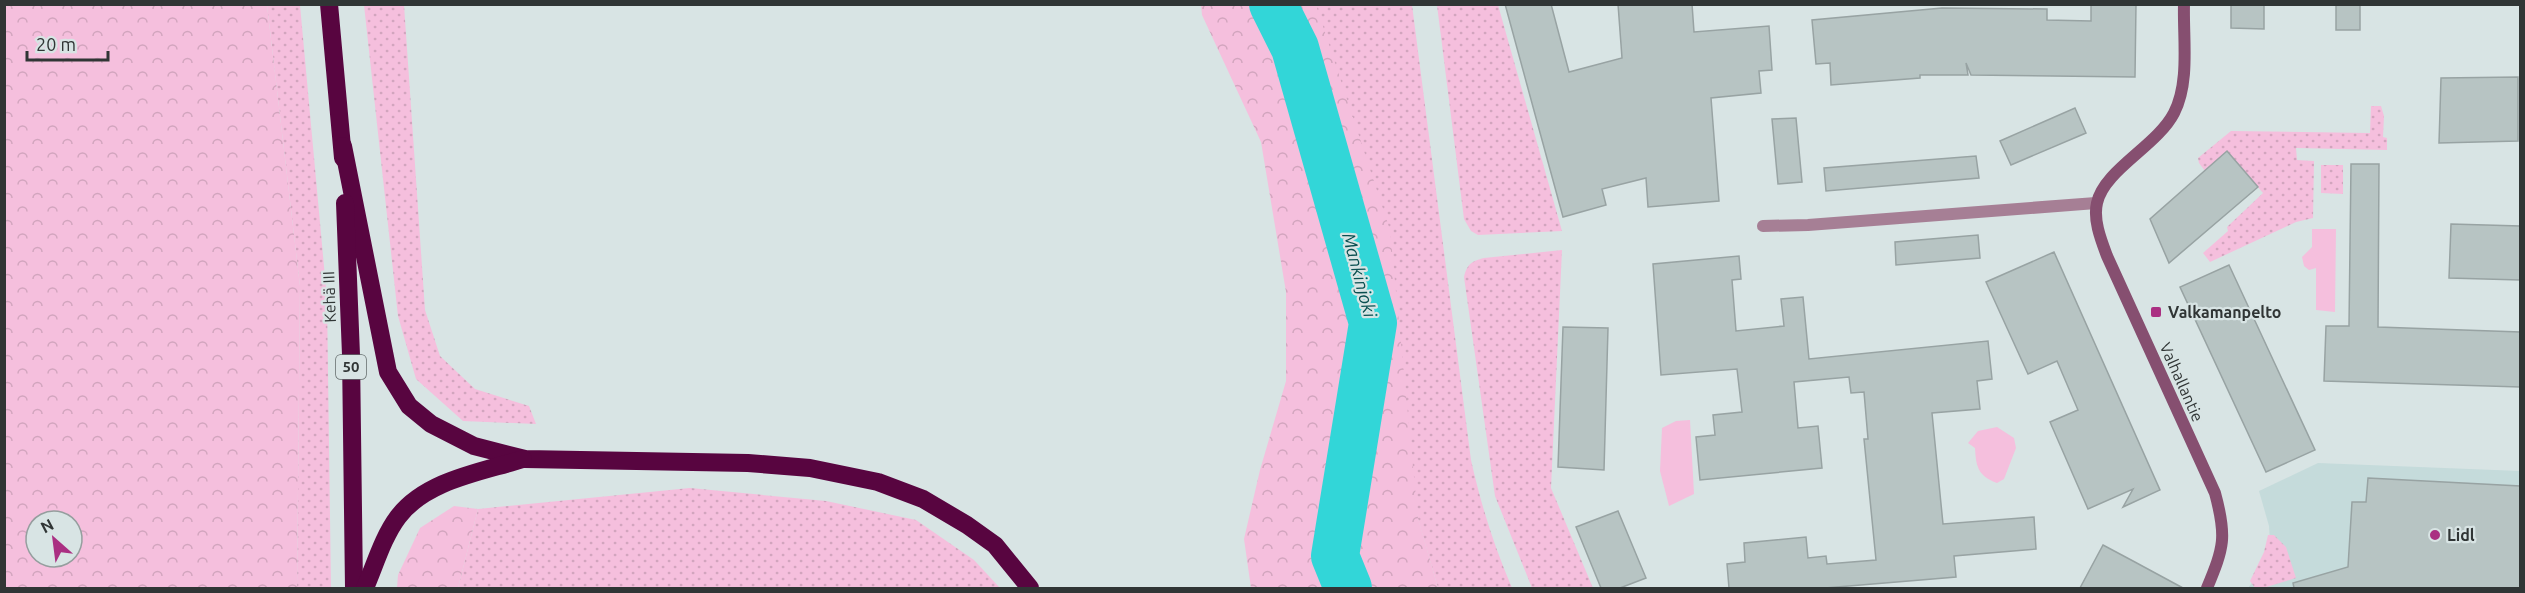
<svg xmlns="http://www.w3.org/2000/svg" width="2525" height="593" font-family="Ubuntu,sans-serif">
	<defs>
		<pattern id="grass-dots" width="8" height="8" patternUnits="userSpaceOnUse" patternTransform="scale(1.5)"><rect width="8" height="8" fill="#f5bfdd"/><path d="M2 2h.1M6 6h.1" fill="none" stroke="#d2a5be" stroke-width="1.8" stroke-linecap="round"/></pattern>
		<pattern id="forest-crowns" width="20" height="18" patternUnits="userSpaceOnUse" patternTransform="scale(1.5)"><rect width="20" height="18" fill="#f5bfdd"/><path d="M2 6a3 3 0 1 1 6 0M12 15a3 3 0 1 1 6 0" fill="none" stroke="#d2a5be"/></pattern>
	</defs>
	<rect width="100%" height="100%" fill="#d8e4e4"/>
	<path fill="#c5dbdb" d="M2318 463 2520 471V588H2248L2259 573 2270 542 2269 526 2259 491Z"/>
	<g fill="url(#grass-dots)">
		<path d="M267 5H300L327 299 331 588H297L300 286Z"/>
		<path d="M364 5H404L425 310 440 356 475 389 529 406 536 424 463 421 416 379 398 316Z"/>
		<path d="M1316 5H1412L1471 460C1481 505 1494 546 1512 588H1438L1418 519Z"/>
		<path d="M1437 5H1498L1562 231 1478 235 1471 231 1464 219Z"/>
		<path d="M2371 106H2381L2384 116 2383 137 2387 138V150L2296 148 2297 160 2314 161 2313 218 2296 222 2210 262 2203 253 2228 231 2227 227 2263 193 2227 152 2205 171 2199 163 2198 158 2231 131 2370 133Z"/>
		<path d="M2321 165H2343V194L2321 193Z"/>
		<path d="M1562 250 1551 488 1593 588H1532L1495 496 1464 277C1467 264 1472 261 1484 258Z"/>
		<path d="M690 488 826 501 916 520 974 560 1000 588H458L478 509Z"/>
		<path d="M2268 535H2274L2286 547 2296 578 2263 588H2255L2250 581 2264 552Z"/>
	</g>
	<g fill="url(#forest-crowns)" fill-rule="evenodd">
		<path d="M4 5H267L300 286 297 588H5ZM36 521H72V557H36Z"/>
		<path d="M1201 5H1316L1390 230 1418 518 1438 588H1251L1244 539 1260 470 1286 381V292L1261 142 1202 15Z"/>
		<path d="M454 506 478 509 458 588H397L398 575 420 528Z"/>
	</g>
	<g fill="#f5bfdd">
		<path d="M2312 229H2336L2335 312 2316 310V268L2309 270 2304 266 2302 257 2312 247Z"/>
		<path d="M1690 420 1694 494 1669 506 1660 471 1662 428 1676 421Z"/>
		<path d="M1997 427 2014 438 2016 448 2004 479 1997 483C1978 476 1976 467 1975 448L1968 443 1978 431Z"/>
	</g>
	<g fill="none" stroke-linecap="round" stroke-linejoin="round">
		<path stroke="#32d6d8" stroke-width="48" d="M1273 4 1295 48 1373 323 1335 556 1348 588"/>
	</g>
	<g fill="#b7c4c3" stroke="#98a3a3" stroke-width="1.5">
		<path d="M1505 4H1551L1569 72 1622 58 1618 4H1692L1694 32 1769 26 1772 70 1759 71 1761 93 1711 98 1719 201 1648 207 1646 178 1602 189 1606 205 1563 217Z"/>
		<path d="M2091 4H2136L2135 77 1971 75 1966 63 1968 75H1920V78L1831 85 1830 63 1816 64 1812 20 1942 8 2047 9V20L2091 21Z"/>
		<path d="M2231 4H2264V29L2231 28Z"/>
		<rect x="2336" y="4" width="24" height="26"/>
		<path d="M2518 77V141L2439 143 2441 78Z"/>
		<path d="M2075 108 2086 133 2011 165 2000 141Z"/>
		<path d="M1796 118 1802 182 1778 184 1772 119Z"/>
		<path d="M2227 151 2258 187 2169 263 2150 219Z"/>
		<path d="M1976 156 1979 178 1826 191 1824 168Z"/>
		<path d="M2351 164H2379L2378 327 2520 332V387L2324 381 2326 326H2349Z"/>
		<path d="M2451 224 2520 226V280L2449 278Z"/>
		<path d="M1978 235 1980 258 1896 265 1895 242Z"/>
		<path d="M2054 252 2160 490 2123 507 2133 489 2088 509 2050 422 2078 410 2057 361 2028 374 1986 282Z"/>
		<path d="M1739 256 1741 279 1732 280 1736 331 1784 326 1781 299 1803 297 1809 359 1988 341 1992 379 1977 381 1980 409 1932 413 1943 524 2034 517 2036 549 1954 556 1956 577 1825 588H1729L1727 564 1745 562 1744 543 1806 537 1808 558 1826 556 1827 564 1876 560 1864 439H1868L1864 392 1851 393 1849 377 1794 382 1798 428 1818 426 1822 468 1700 480 1696 437 1715 435 1713 415 1742 412 1737 369 1661 375 1653 264Z"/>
		<path d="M2229 265 2315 450 2266 472 2180 287Z"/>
		<path d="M1563 327 1608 328 1604 470 1558 467Z"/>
		<path d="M2368 478 2520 486V588H2294L2293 583 2348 567 2352 502H2366Z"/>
		<path d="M1618 511 1646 578 1620 588H1601L1576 527Z"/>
		<path d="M2103 545 2133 561 2183 588H2080Z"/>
	</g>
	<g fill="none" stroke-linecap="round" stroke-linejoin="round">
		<path stroke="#a67f95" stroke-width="12" d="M1763 226 1808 225 2096 203"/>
		<path stroke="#864f70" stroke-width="12" d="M2184 4C2183 39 2190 82 2174 113 2157 146 2104 170 2097 203 2093 220 2101 240 2107 256L2215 493C2227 537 2224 547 2207 588"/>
		<g stroke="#580540" stroke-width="18">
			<path d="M329 4 343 158"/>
			<path d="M343 146 388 372 409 406 431 424 474 446 525 459 748 463 810 468 878 482 923 499 967 525 995 545 1030 588"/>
			<path d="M345 203 351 355 354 588"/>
			<path d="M365 588C375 565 383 537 398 517 426 480 482 472 523 459"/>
		</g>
	</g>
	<g fill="#aa2f82" stroke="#d8e4e4" stroke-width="2">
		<rect x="2150" y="306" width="12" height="12" rx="3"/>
		<circle cx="2435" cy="535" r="6"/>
	</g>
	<g text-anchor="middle" stroke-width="4.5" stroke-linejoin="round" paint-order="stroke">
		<rect fill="#d8e4e4" stroke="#626a6a" stroke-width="1.5" x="336" y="355" width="30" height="24" rx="4.5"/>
		<g font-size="15" font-weight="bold" fill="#303535">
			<text x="351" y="372">50</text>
		</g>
		<g font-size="16" fill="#303535" stroke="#d8e4e4">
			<text transform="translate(329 297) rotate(-92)" y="6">Kehä III</text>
			<text transform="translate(2182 382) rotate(66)" y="6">Valhallantie</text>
		</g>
		<g font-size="16" font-weight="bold" fill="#303535" stroke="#d8e4e4" text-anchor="start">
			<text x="2168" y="318">Valkamanpelto</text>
			<text x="2447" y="541">Lidl</text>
		</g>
		<g font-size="18" font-style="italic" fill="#094f50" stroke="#d8e4e4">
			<text transform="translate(1359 275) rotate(75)" y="6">Mankinjoki</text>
		</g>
	</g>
	<rect width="2525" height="593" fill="none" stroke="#303535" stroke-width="12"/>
	<g transform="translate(54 539) rotate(332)"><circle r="28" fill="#d8e4e4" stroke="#959e9e" stroke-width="1.5"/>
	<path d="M0-4.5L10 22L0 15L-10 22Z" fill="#aa2f82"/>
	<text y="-9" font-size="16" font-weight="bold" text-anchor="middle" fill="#303535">N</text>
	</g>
	<path d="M27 51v9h81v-9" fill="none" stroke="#303535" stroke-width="3"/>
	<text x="36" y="51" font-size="18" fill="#303535" stroke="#d8e4e4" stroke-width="4.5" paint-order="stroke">20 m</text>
</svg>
